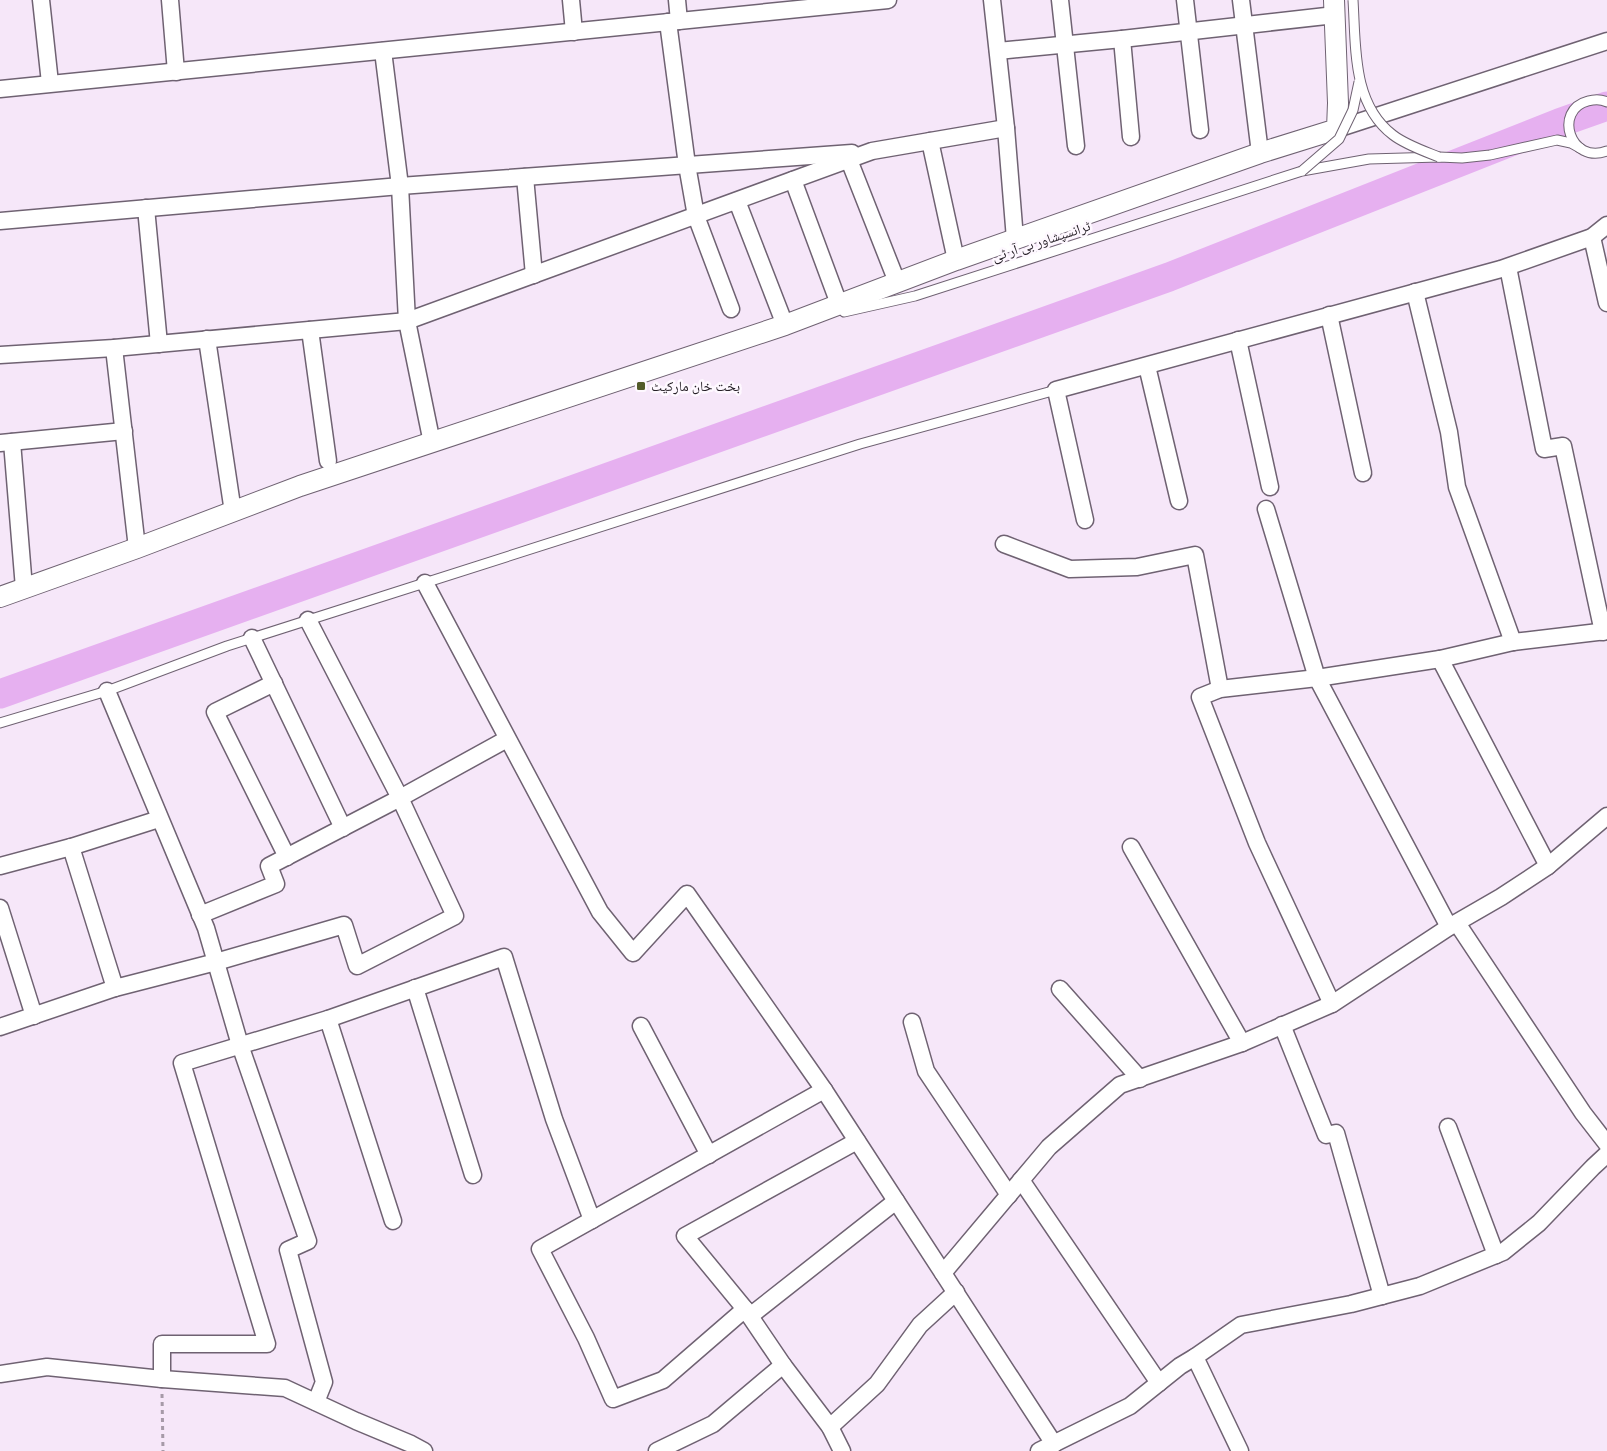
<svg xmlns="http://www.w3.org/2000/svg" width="1607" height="1451" font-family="Cabin,'Noto Naskh Arabic',sans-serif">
	<rect width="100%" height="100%" fill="#f6e7f9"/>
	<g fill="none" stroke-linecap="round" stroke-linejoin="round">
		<path stroke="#e6b0f0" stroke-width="29" d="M0 694 1169 277 1559 123 1607 106"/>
		<g stroke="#6f6272" stroke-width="11">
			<g id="service">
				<path d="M1607 102C1601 99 1595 99 1588 101 1553 110 1570 165 1607 151"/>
				<path d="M844 312 915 296 1302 171 1369 159 1439 157 1462 158 1490 155 1557 140 1571 143 1580 148"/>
				<path d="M0 723 107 691 227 646 860 444 1056 390"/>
			</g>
		</g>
		<g stroke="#6f6272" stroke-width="19">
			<g id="minor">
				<path d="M41 0 50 83"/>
				<path d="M170 0 176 72"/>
				<path d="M571 0 574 32"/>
				<path d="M677 0 679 21"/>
				<path d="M992 0 1006 128 1015 239"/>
				<path d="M1060 0 1076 146"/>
				<path d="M1185 0 1200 130"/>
				<path d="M1241 0 1260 153"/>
				<path d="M668 22 687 165 696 216 731 309"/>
				<path d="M1122 39 1131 137"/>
				<path d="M383 51 400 186 407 321 432 443"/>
				<path d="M998 51 1122 39 1335 15"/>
				<path d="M0 89 888 0"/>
				<path d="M1337 129 1607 41"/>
				<path d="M930 141 956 260"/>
				<path d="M849 160 897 282"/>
				<path d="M525 177 534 275"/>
				<path d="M793 180 839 304"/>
				<path d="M737 201 785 325"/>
				<path d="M146 208 159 344"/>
				<path d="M0 221 400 186 852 153"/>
				<path d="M1592 237 1607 303"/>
				<path d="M1508 267 1544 449 1563 446 1603 632"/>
				<path d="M1415 292 1449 432 1457 487 1513 642"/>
				<path d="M1329 315 1363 473"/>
				<path d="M310 330 328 461"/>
				<path d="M207 339 233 512"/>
				<path d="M1238 340 1270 487"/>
				<path d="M114 348 137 548"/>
				<path d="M0 355 114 348 407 321 872 151 1006 128"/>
				<path d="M1147 366 1179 501"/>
				<path d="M12 442 24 588"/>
				<path d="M0 443 124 431"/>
				<path d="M1266 509 1317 678 1449 927"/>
				<path d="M1085 520 1056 390 1501 269 1592 237 1607 225"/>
				<path d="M1004 544 1070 569 1137 567 1195 555 1220 689"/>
				<path d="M425 583 600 912 633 953 687 894 824 1090 1054 1444"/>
				<path d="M252 638 343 828"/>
				<path d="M1440 659 1548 866"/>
				<path d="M274 683 215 712 287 857"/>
				<path d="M107 691 206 928 240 1045 308 1241 288 1250 324 1382 316 1402"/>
				<path d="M71 847 115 988 216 962 344 925 357 966 455 916 400 798 308 620"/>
				<path d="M1131 847 1242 1043"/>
				<path d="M0 866 71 847 159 819"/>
				<path d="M0 908 34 1016"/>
				<path d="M200 915 276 884 269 866 400 798 507 739"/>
				<path d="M1457 923 1583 1113 1607 1144"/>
				<path d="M415 988 473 1175"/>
				<path d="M1060 989 1140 1079"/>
				<path d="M1332 1004 1257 843 1200 697 1220 689 1317 678 1440 659 1513 642 1607 631"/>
				<path d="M328 1019 393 1221"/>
				<path d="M912 1022 926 1071 1009 1195"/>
				<path d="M1282 1025 1326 1135 1336 1133 1382 1296"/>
				<path d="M641 1026 709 1155"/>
				<path d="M0 1027 115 988"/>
				<path d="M824 1090 540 1249 586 1338 613 1399 663 1380 745 1309 783 1365 830 1427 842 1451"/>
				<path d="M1448 1127 1496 1255"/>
				<path d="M1021 1180 1159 1383"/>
				<path d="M943 1273 1049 1147 1120 1085 1242 1043 1332 1004 1449 927 1501 897 1548 866 1607 816"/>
				<path d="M745 1309 685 1236 857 1141"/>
				<path d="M750 1316 896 1201"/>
				<path d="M1195 1357 1240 1451"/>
				<path d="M0 1374 47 1367 162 1379 285 1388 356 1421 411 1444 424 1451"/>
				<path d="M162 1379V1344H267L182 1063 328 1019 504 957 554 1119 592 1220"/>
				<path d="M830 1427 877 1384 920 1325 956 1292"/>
				<path d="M657 1451 713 1424 783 1365"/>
				<path d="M1039 1451 1130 1406 1180 1366 1195 1357 1241 1325 1351 1304 1420 1286 1503 1252 1539 1223 1593 1167 1607 1154"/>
			</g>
		</g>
		<g stroke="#6f6272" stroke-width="22">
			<path id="tertiary" d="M0 597 137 548 300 486 785 325 956 260 1260 153 1337 129 1338 103 1334 0"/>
		</g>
		<path stroke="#a69aa8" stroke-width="3" stroke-dasharray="4 4" stroke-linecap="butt" d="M162 1394 163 1451"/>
		<use href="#service" stroke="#fff" stroke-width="9"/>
		<use href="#minor" stroke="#fff" stroke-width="16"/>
		<use href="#tertiary" stroke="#fff" stroke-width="20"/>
		<g stroke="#6f6272" stroke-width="11" stroke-linecap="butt">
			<g id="service-bridge">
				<path d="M1353 0C1356 47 1352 104 1393 135 1406 145 1424 151 1439 157"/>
				<path d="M1302 171 1339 139 1353 110 1359 82"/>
			</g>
		</g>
		<use href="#service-bridge" stroke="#fff" stroke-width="9"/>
	</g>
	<rect fill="#535b2a" stroke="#fef8ff" stroke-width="2" x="636" y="381" width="10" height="10" rx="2.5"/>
	<g text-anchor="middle" stroke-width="5" stroke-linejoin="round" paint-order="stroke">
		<g font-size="14" fill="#262027" stroke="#fef8ff">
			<text transform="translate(1041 241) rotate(-18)" y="5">ٹرانسپشاور بی آر ٹی</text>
		</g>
		<g font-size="14" fill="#262027" stroke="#fef8ff" text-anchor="start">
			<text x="651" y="391">بخت خان مارکیٹ</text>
		</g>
	</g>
</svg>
